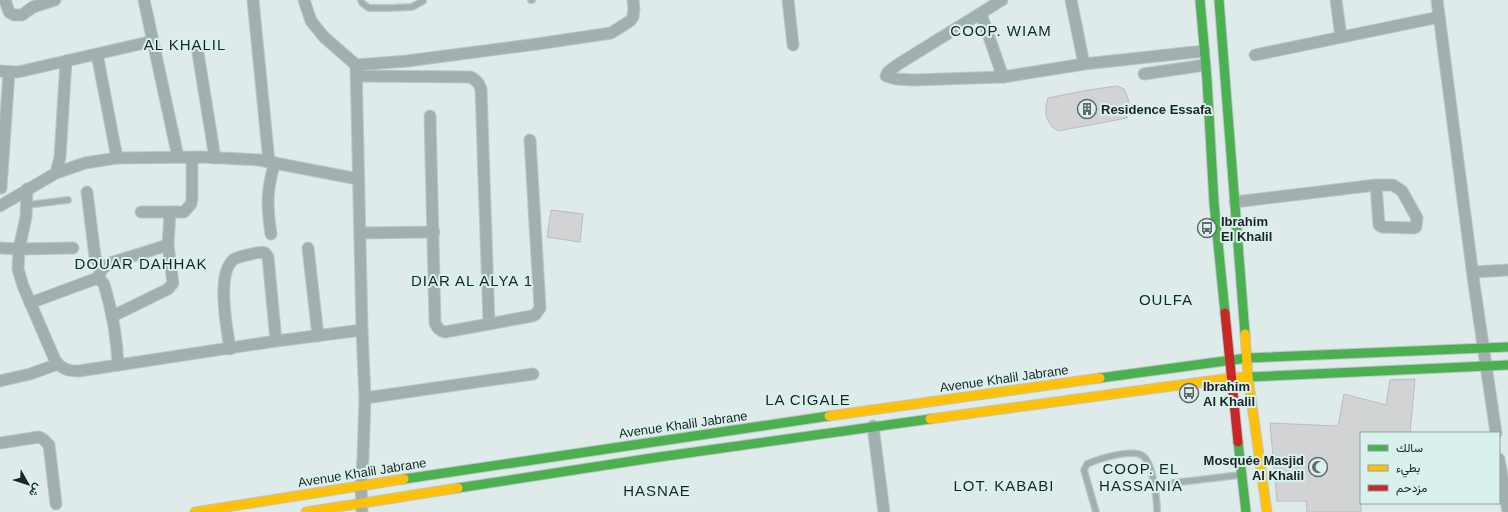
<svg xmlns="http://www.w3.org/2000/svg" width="1508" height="512" font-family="Arial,Vazirmatn,sans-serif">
	<rect width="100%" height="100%" fill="#dfebea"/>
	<g fill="#d1d3d5" stroke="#babcbd">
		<path d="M1117 86 1124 89 1127 95 1129 103 1127 118 1058 131 1051 126 1046 116V106L1048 98 1088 90Z"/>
		<path d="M551 210 583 214 580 242 547 237Z"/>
		<path d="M1415 379 1410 433H1361V512H1307L1306 501H1277L1270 423 1338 426 1344 394 1386 405 1390 380Z"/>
	</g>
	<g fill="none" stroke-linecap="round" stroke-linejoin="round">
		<g stroke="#bdc7c5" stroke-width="8">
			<g id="lane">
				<path d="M361 0 362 3 369 8H389L412 7 423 1V0"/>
				<path d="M531 0H532"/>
				<path d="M27 205 68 200"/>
				<path d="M1155 485 1240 475"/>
				<path d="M1096 512 1084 470 1087 464C1098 459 1133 448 1143 456 1153 463 1157 500 1157 512"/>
			</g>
		</g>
		<g stroke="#bdc7c5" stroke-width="13">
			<g id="street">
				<path d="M5 0 9 12 14 15H22L33 7 55 0"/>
				<path d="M144 0 178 157"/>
				<path d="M253 0 269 162"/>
				<path d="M304 0 311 21 324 37 356 65 407 61 537 44 611 33 630 21 633 17 634 9 633 0"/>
				<path d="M788 0 793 45"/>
				<path d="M1002 0 897 65 888 72 886 76 896 79 913 80 1003 77 1084 64 1204 51"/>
				<path d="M1071 0 1084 64"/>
				<path d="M1336 0 1341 37"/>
				<path d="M1437 0 1474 284 1496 433"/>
				<path d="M981 14 1003 77"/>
				<path d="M198 53 215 158"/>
				<path d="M97 54 117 158"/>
				<path d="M1255 55 1439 17"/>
				<path d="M356 65 362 330 365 398 363 457 361 485 362 512"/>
				<path d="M0 71 18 72 153 41"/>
				<path d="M1144 74 1205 65"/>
				<path d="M357 76 470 77C476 79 479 83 481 89L489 324"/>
				<path d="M430 116 435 323C437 328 440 331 445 332L532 316 535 315 540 308 530 140"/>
				<path d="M56 173 60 157 66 61"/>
				<path d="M1 188 9 72"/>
				<path d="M27 189 26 217 19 249 18 269 23 286 55 360C61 369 68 371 79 371L276 341 362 330"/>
				<path d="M87 192 95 257 102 269"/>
				<path d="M1235 202 1376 185H1393L1402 191 1417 218 1416 227 1414 228 1382 227 1379 225 1376 185"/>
				<path d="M0 206 56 173 85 163 117 158 202 157 259 160 358 179"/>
				<path d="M141 212H184L191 204 192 199V157"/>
				<path d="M360 233 434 232"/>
				<path d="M271 234C267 207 266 190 275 163"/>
				<path d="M0 248 19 249 73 248"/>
				<path d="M308 248 318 336"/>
				<path d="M1473 272 1508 270"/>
				<path d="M97 279 102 269 110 263 168 245"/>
				<path d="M30 303 95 279 100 280 104 284C112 311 117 337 118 365"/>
				<path d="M113 316 168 289 173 283 168 245 170 212"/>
				<path d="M230 349C227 329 216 275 233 260 237 257 242 256 247 255 253 254 260 251 265 253L268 257 276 341"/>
				<path d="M0 381 30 374 58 364"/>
				<path d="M365 398 533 374"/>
				<path d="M873 426 884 512"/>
				<path d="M0 443 39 437 43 439 49 445 56 504"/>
				<path d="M1499 459 1508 512"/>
			</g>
		</g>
		<g stroke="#bdc7c5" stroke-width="11">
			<g id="fast">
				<path d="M1200 0 1207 80 1214 203 1225 313"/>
				<path d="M1219 0 1245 334"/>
				<path d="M1247 358 1508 347"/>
				<path d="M1248 377 1508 365"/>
				<path d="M1100 378 1247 358"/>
				<path d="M1238 442 1246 512"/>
				<path d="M404 479 829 416"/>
				<path d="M458 488 652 458 930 419"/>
			</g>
		</g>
		<g stroke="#bdc7c5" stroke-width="11">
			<g id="slow">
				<path d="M1245 334 1248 377 1267 512"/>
				<path d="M829 416 1100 378"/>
				<path d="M930 419 1231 378 1248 377"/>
				<path d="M195 512 404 479"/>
				<path d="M306 512 458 488"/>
			</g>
		</g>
		<g stroke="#bdc7c5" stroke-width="11">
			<path id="jam" d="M1225 313 1238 442"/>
		</g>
		<use href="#lane" stroke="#a1b0ae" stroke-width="5.5"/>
		<use href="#street" stroke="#a1b0ae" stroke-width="11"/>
		<use href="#fast" stroke="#4caf50" stroke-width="9"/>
		<use href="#slow" stroke="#ffc107" stroke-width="9"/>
		<use href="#jam" stroke="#c62828" stroke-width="9"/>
	</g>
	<defs>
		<g id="building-ring" transform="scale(1)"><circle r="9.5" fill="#d9f1ed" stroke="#606a69" stroke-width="1.5"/><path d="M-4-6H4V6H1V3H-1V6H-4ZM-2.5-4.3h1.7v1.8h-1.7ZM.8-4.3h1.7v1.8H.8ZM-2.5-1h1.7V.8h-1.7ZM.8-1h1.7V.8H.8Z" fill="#606a69"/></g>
		<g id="bus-ring" transform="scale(1)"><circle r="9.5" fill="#d9f1ed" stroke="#606a69" stroke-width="1.5"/><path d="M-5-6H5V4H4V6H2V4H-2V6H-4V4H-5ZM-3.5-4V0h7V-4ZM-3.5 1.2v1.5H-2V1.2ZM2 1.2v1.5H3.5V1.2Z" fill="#606a69"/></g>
		<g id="mosque-ring" transform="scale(1)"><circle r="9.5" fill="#d9f1ed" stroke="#606a69" stroke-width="1.5"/><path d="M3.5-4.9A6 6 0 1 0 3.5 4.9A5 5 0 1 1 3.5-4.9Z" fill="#606a69"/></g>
	</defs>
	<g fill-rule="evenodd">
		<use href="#building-ring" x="1087" y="109"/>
		<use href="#bus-ring" x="1207" y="228"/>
		<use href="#bus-ring" x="1189" y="393"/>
		<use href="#mosque-ring" x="1318" y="467"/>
	</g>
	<g text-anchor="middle" stroke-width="4" stroke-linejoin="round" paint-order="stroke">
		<g font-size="13" font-weight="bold" fill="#1c2523" stroke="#d9f1ed" text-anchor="start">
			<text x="1101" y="114">Residence Essafa</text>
			<text x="1221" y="226">Ibrahim<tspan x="1221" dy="15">El Khalil</tspan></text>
			<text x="1203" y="391">Ibrahim<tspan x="1203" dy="15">Al Khalil</tspan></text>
			<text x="1304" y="465" text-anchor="end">Mosquée Masjid<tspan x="1304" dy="15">Al Khalil</tspan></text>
		</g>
		<g font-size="13" fill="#1c2523" stroke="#d9f1ed">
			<text transform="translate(1004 378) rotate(-8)" y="5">Avenue Khalil Jabrane</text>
			<text transform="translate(683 424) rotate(-8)" y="5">Avenue Khalil Jabrane</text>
			<text transform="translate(362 472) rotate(-9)" y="5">Avenue Khalil Jabrane</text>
		</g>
		<g font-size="15" letter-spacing="1" fill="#1c2523" stroke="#d9f1ed">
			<text x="1001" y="36">COOP. WIAM</text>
			<text x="185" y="50">AL KHALIL</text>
			<text x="141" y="269">DOUAR DAHHAK</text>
			<text x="472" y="286">DIAR AL ALYA 1</text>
			<text x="1166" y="305">OULFA</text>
			<text x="808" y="405">LA CIGALE</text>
			<text x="1141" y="474">COOP. EL<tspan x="1141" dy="17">HASSANIA</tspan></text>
			<text x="1004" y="491">LOT. KABABI</text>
			<text x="657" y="496">HASNAE</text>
		</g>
	</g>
	<rect x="1360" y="432" width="140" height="72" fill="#d9f1ed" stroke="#8d9f9c"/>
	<rect x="1368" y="445" width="20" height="6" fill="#4caf50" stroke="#8d9f9c"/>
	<text x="1396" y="452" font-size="12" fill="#1c2523">سالك</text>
	<rect x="1368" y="465" width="20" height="6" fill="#ffc107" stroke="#8d9f9c"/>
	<text x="1396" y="472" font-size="12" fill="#1c2523">بطيء</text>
	<rect x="1368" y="485" width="20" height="6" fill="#c62828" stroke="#8d9f9c"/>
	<text x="1396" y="492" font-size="12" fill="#1c2523">مزدحم</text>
	<g transform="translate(28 484) rotate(129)" stroke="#d9f1ed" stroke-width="3" paint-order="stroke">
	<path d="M0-3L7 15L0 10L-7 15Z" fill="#1c2523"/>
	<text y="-6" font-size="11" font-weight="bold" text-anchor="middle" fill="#1c2523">ش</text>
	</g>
</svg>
